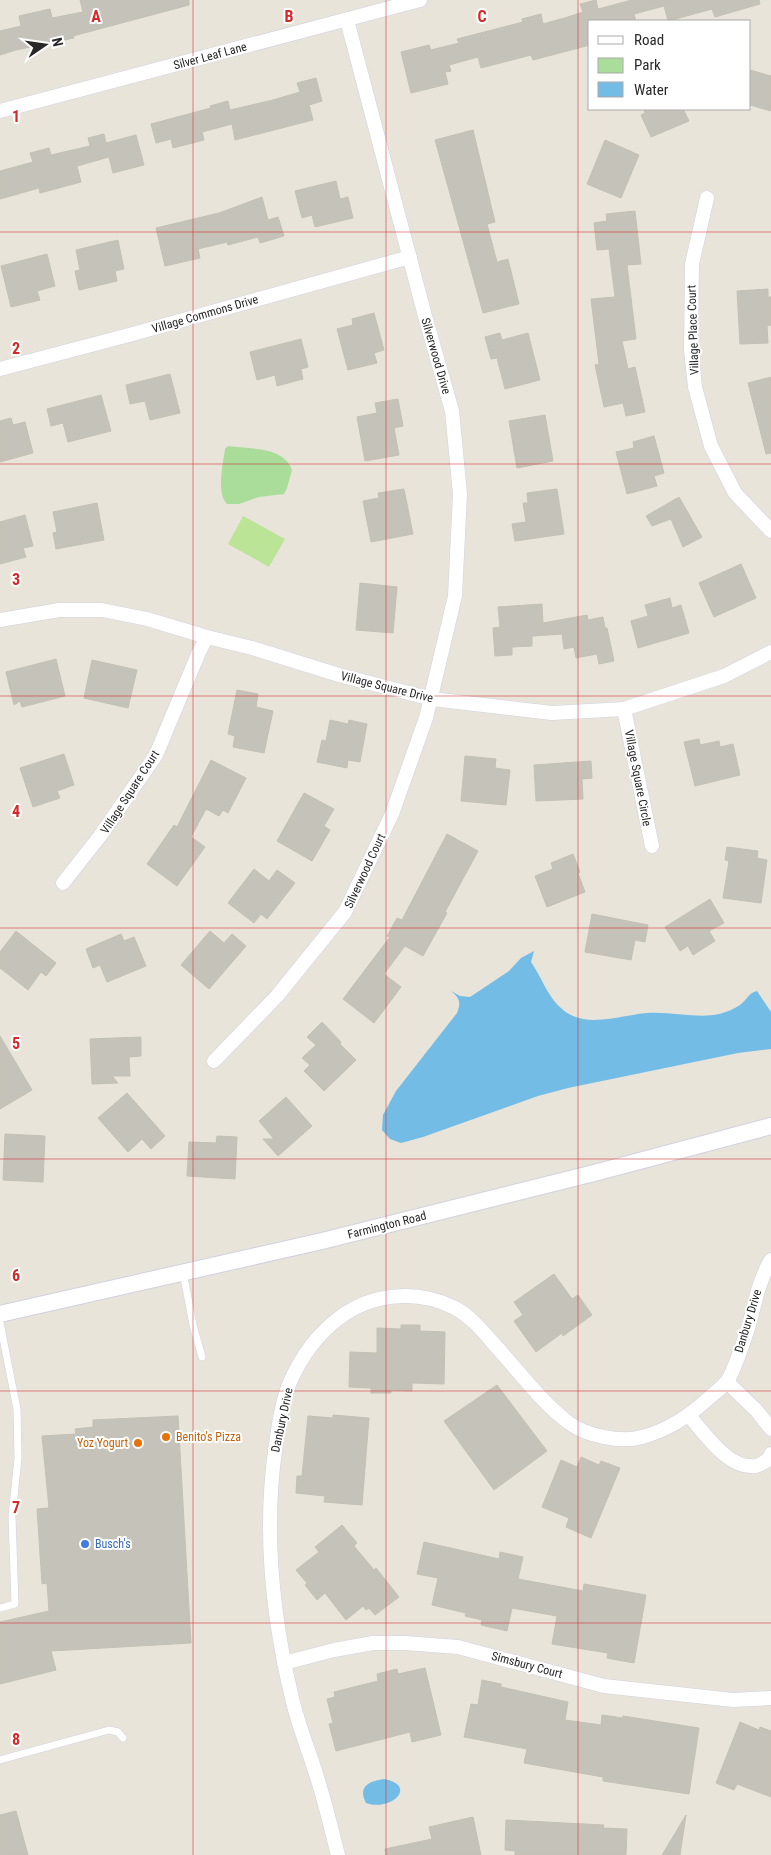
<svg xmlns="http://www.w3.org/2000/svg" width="771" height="1855" font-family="'Roboto Condensed',sans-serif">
	<rect width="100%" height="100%" fill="#e9e4da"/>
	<path fill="#aadd9a" d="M228 446C248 449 284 446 292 470L287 488 284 494 259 497 239 504H227C216 493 223 464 225 449Z"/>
	<path fill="#bbe496" d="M243 516 285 539 269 567 228 544Z"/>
	<g fill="#73bce6">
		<path d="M534 951 531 962C544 981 549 1002 569 1014 591 1027 622 1015 647 1013 670 1011 698 1019 719 1014 727 1012 734 1009 740 1005 747 1000 748 993 757 991L771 1012V1049L738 1053 568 1088 538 1096 423 1137 401 1143 390 1139 382 1130 383 1115 396 1091 457 1013C461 1003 460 998 451 991L460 996 470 997 509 971 521 958Z"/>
		<path d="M384 1779C419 1786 390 1812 366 1803 357 1786 370 1781 384 1779Z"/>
	</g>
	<g fill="#c5c2b9" stroke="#c4c0b4">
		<path d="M80 0H189V5L73 36 74 38 16 50 0 55V31L21 26 19 16 50 9 52 18 83 12Z"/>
		<path d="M596 0 598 9 632 0H759L760 4 715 17 712 9 668 21 664 6 634 14 636 21H590V45L533 60 531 55 481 68 478 57 449 65 451 71 445 72 448 84 411 93 401 52 429 45 431 50 459 43 457 39 523 22 522 19 541 14 543 24 568 17 583 12 580 4Z"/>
		<path d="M750 70 771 76V111L750 105Z"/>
		<path d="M316 78 322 101 309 105 313 120 235 140 232 124 202 132 204 140 173 148 171 139 156 143 151 124 211 108 210 106 228 101 230 110 273 100 300 92 297 83Z"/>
		<path d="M644 109H683L689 121 651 137 641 115 645 113Z"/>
		<path d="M473 130 495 222 487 224 497 262 508 259 519 304 483 313 435 140Z"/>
		<path d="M104 134 106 143 136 135 144 165 113 173 109 157 77 166 81 182 40 193 39 188 0 199V171L33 162 30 153 49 148 51 155 90 146 88 138Z"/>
		<path d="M605 140 639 155 621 198 587 184Z"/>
		<path d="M336 181 340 199 348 197 353 218 315 227 312 215 302 218 295 191Z"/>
		<path d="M262 197 268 220 278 217 284 236 260 243 258 237 228 245 227 242 198 249 200 258 165 266 156 228 219 213Z"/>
		<path d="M635 211 641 264 627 265 636 339 622 341 628 369 635 367 645 412 626 416 623 403 604 407 595 365 599 364 591 299 615 297 609 249 597 250 594 223 607 221 606 214Z"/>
		<path d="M118 240 124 269 115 271 117 281 79 290 75 271 80 270 76 250Z"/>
		<path d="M47 254 55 286 37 291 40 300 11 307 1 266Z"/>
		<path d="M768 289V297H771V325L767 326 768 343 740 344 737 291Z"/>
		<path d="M374 313 384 350 374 353 377 363 348 370 337 329 353 325 352 319Z"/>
		<path d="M500 333 502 340 528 333 540 380 505 389 497 358 491 359 485 337Z"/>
		<path d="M301 339 308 367 301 369 303 379 277 386 275 375 257 380 250 352Z"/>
		<path d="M170 374 180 413 150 420 145 401 130 404 126 385Z"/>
		<path d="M771 377V453L766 454 748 383Z"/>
		<path d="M101 395 111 431 68 442 63 423 51 426 47 409Z"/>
		<path d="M398 399 403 426 394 428 399 455 365 461 357 417 377 413 375 403Z"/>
		<path d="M545 415 553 461 517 468 509 421Z"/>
		<path d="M11 418 13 425 25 422 33 453 0 462V421Z"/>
		<path d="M654 436 664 473 654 476 657 486 627 494 616 452 634 448 633 442Z"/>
		<path d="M404 489 413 534 371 542 363 501 379 498 378 493Z"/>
		<path d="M557 489 564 534 515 541 512 524 526 522 523 503H528L527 493Z"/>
		<path d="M679 497 702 537 683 547 671 519 652 526 646 516Z"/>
		<path d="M97 503 104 540 56 549 53 533 57 532 53 512Z"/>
		<path d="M25 515 33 546 23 548 26 557 0 564V522Z"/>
		<path d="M741 564 756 598 714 617 699 583Z"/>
		<path d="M360 583 397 587 393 633 356 630Z"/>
		<path d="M670 598 672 608 681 605 689 633 638 648 631 621 648 616 645 605Z"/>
		<path d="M542 604 543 623 587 615 588 620 603 617 605 628H607L614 661 599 664 597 654 576 658 574 647 564 649 562 634 532 636V646L512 647V655L495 656 493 628 500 627 498 607Z"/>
		<path d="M56 659 65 696 22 707 20 701 14 705 6 672Z"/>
		<path d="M92 660 137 670 128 708 84 698Z"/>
		<path d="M237 690 258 694 256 707 273 711 264 753 233 747 235 736 228 734Z"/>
		<path d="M330 720 348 724 349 720 367 724 360 762 348 760 347 768 317 762 322 740 326 741Z"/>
		<path d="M699 739 700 745 719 741 720 747 733 744 740 775 695 786 684 742Z"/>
		<path d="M64 754 74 785 57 791 60 798 33 807 20 768Z"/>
		<path d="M465 756 496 759 495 768 510 770 506 805 461 801Z"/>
		<path d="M211 760 246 778 228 813 223 810 219 816 206 809 191 837 205 847 177 886 147 864 174 825 177 827Z"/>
		<path d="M591 761 592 778 582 779 583 799 536 801 534 765Z"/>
		<path d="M304 793 334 809 324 826 330 830 312 861 277 841Z"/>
		<path d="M447 834 478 851 445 912 447 913 423 956 405 946 384 974 401 987 374 1023 343 999 390 937 387 936 397 918 402 920Z"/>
		<path d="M727 847 758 851 757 858 767 860 761 903 723 898 729 861 725 860Z"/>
		<path d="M573 854 580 872 578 873 585 892 547 907 535 876 553 869 551 863Z"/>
		<path d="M254 869 269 881 277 870 295 883 267 919 261 914 254 923 228 903Z"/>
		<path d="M710 899 724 923 709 931 715 941 693 955 688 946 680 951 665 927Z"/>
		<path d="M592 914 648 925 645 942 635 940 631 960 585 952Z"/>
		<path d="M16 931 56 963 46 976 41 972 28 990 0 968V952Z"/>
		<path d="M210 931 224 943 232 934 246 946 209 989 181 965Z"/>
		<path d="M121 934 124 941 134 937 146 966 107 982 100 965 93 968 86 949Z"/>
		<path d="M322 1022 341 1042 340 1044 356 1060 324 1091 304 1071 310 1065 302 1058 316 1045 307 1037Z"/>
		<path d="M0 1036 32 1090 0 1109Z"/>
		<path d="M141 1037V1056L129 1057 130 1076H112L118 1083 92 1084 90 1039Z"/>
		<path d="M127 1093 165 1136 151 1149 142 1139 128 1152 98 1118Z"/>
		<path d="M286 1097 312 1126 278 1156 263 1139H274L259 1121Z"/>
		<path d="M5 1134 45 1136 43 1182 3 1180Z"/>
		<path d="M217 1136 237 1137 235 1179 187 1176 189 1142 216 1143Z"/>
		<path d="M554 1274 572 1299 578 1295 592 1315 563 1336 562 1333 536 1352 514 1321 523 1315 514 1302Z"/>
		<path d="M401 1325H420V1331L445 1332 444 1384 412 1383V1391L391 1390V1393H371V1388L349 1387 350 1352 377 1353V1328L401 1329Z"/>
		<path d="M497 1385 547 1451 494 1490 444 1421Z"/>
		<path d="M333 1415 369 1418 362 1505 324 1502 325 1496 296 1493 297 1476H302L308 1416 333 1418Z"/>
		<path d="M178 1416 191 1643 51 1651 56 1670 0 1684V1622L49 1611 47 1583 42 1584 37 1509 49 1508 42 1436 76 1434 75 1429 93 1427V1420Z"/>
		<path d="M581 1457 599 1465 601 1461 620 1468 591 1538 566 1527 569 1518 542 1507 561 1460 577 1467Z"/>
		<path d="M342 1525 357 1543 354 1546 374 1570 376 1568 399 1597 375 1615 369 1608 366 1610 363 1606 346 1620 325 1593 317 1600 305 1585 307 1583 296 1570 319 1552 315 1547Z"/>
		<path d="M424 1542 499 1559 500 1552 523 1557 518 1579 583 1591 584 1584 646 1595 634 1663 607 1658 608 1653 552 1644 557 1616 512 1608 507 1631 481 1625 482 1620 465 1616 466 1613 432 1605 438 1578 417 1574Z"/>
		<path d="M425 1668 441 1735 412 1742 410 1732 336 1751 329 1724 333 1723 327 1699 335 1697 334 1692 378 1681 377 1674 397 1669 398 1674Z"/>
		<path d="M482 1680 501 1684V1687L568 1702 565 1720 601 1725 602 1715 623 1718V1716L699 1728 689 1794 603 1781V1777L524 1763 527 1749 464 1737 471 1704 478 1705Z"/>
		<path d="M740 1722 759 1730 760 1727 771 1731V1797L737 1784 734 1790 716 1783Z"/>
		<path d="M16 1811 28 1855H0V1815Z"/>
		<path d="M686 1815 680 1855H662Z"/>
		<path d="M473 1817 481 1855H386L385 1849 432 1839 429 1827Z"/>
		<path d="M506 1820 604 1825 603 1828 627 1829 626 1855H515V1851L505 1850Z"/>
	</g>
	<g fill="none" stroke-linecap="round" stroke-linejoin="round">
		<g stroke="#d0d1e0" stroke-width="8">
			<g id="service">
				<path d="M183 1272 193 1325 202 1357"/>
				<path d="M0 1323 17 1409 18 1458 12 1516 15 1604 0 1608"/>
				<path d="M0 1760 109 1730 118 1732 123 1738"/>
			</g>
		</g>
		<g stroke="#d0d1e0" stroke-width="15">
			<g id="minor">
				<path d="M0 111 420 0"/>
				<path d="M707 198 692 264 691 350 695 387 711 446 735 493 771 531"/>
				<path d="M0 369 129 335 410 257"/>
				<path d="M0 620 59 610H102L147 619 207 637 252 648 339 675 432 699 552 713 624 709 724 676 771 652"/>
				<path d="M624 709 652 846"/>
				<path d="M63 883 100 836 156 755 199 652 207 637"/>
				<path d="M214 1061 277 996 345 912 392 814 426 718 455 596 460 494 452 411 425 316 347 20"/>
				<path d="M727 1382 757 1411 771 1429"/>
				<path d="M689 1416C706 1434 728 1470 756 1466 761 1465 766 1461 770 1458L771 1454"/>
				<path d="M284 1663 334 1650 373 1643H405L458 1647 604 1686 733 1700 771 1698"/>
				<path d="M338 1855C332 1832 327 1810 320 1787 312 1758 299 1729 292 1698 272 1615 263 1529 276 1444 279 1423 282 1402 290 1382 301 1357 318 1334 339 1318 372 1293 417 1289 455 1308 470 1316 482 1330 493 1343 517 1369 541 1402 569 1423 587 1436 621 1443 642 1437 669 1430 691 1415 711 1396 717 1391 724 1386 728 1380 737 1364 743 1343 749 1325 755 1303 759 1280 771 1260"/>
			</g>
		</g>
		<g stroke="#d0d1e0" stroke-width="18">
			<path id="tertiary" d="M0 1314 322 1241 598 1172 771 1126"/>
		</g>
		<use href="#service" stroke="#fff" stroke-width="7"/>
		<use href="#minor" stroke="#fff" stroke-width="14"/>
		<use href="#tertiary" stroke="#fff" stroke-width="16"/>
	</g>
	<path fill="none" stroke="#d62828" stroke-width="1" stroke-opacity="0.55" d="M193 0V1855M386 0V1855M578 0V1855M0 232H771M0 464H771M0 696H771M0 928H771M0 1159H771M0 1391H771M0 1623H771"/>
	<g fill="#e8710a" stroke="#fff" stroke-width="2">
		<circle cx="166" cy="1437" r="5"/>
		<circle cx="138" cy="1443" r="5"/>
	</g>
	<circle fill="#3f7fe0" stroke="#fff" stroke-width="2" cx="85" cy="1544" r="5"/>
	<g text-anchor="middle" stroke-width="4" stroke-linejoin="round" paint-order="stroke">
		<g font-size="12" fill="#282828" stroke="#fff">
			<text transform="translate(210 56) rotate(-15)" y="4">Silver Leaf Lane</text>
			<text transform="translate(205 314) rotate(-16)" y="4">Village Commons Drive</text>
			<text transform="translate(693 330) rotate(-92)" y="4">Village Place Court</text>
			<text transform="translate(436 356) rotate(74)" y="4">Silverwood Drive</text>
			<text transform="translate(387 687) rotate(14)" y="4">Village Square Drive</text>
			<text transform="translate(638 778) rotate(79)" y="4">Village Square Circle</text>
			<text transform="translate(130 792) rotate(-57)" y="4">Village Square Court</text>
			<text transform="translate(365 871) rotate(-65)" y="4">Silverwood Court</text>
			<text transform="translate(387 1225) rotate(-14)" y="4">Farmington Road</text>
			<text transform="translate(748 1321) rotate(-73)" y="4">Danbury Drive</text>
			<text transform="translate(282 1420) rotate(-78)" y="4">Danbury Drive</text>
			<text transform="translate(527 1665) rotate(15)" y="4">Simsbury Court</text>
		</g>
		<g font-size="12" fill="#c56008" stroke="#fff" text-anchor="start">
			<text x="176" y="1441">Benito's Pizza</text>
			<text x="128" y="1447" text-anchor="end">Yoz Yogurt</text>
		</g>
		<g font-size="12" fill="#366cbe" stroke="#fff" text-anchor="start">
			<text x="95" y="1548">Busch's</text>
		</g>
	</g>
	<g font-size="16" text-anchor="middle" font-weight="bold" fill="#d62828" stroke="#fff" stroke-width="4" stroke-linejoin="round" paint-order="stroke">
		<text x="96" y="22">A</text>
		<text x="289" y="22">B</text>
		<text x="482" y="22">C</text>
		<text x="16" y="122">1</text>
		<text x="16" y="354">2</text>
		<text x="16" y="585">3</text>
		<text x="16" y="817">4</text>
		<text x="16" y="1049">5</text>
		<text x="16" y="1281">6</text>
		<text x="16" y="1513">7</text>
		<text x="16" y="1745">8</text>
	</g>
	<rect x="588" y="20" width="162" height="90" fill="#ffffff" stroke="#a9a9a9"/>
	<rect x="598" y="36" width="25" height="8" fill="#ffffff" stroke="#a9a9a9"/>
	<text x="634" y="45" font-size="15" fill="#282828">Road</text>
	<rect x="598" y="58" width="25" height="15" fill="#aadd9a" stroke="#a9a9a9"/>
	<text x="634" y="70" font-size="15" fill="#282828">Park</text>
	<rect x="598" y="82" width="25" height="15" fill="#73bce6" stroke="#a9a9a9"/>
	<text x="634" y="95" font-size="15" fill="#282828">Water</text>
	<g transform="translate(45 45) rotate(77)" stroke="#ffffff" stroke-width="4" paint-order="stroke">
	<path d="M0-4L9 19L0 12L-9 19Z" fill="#282828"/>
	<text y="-8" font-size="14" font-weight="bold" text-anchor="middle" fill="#282828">N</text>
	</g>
</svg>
